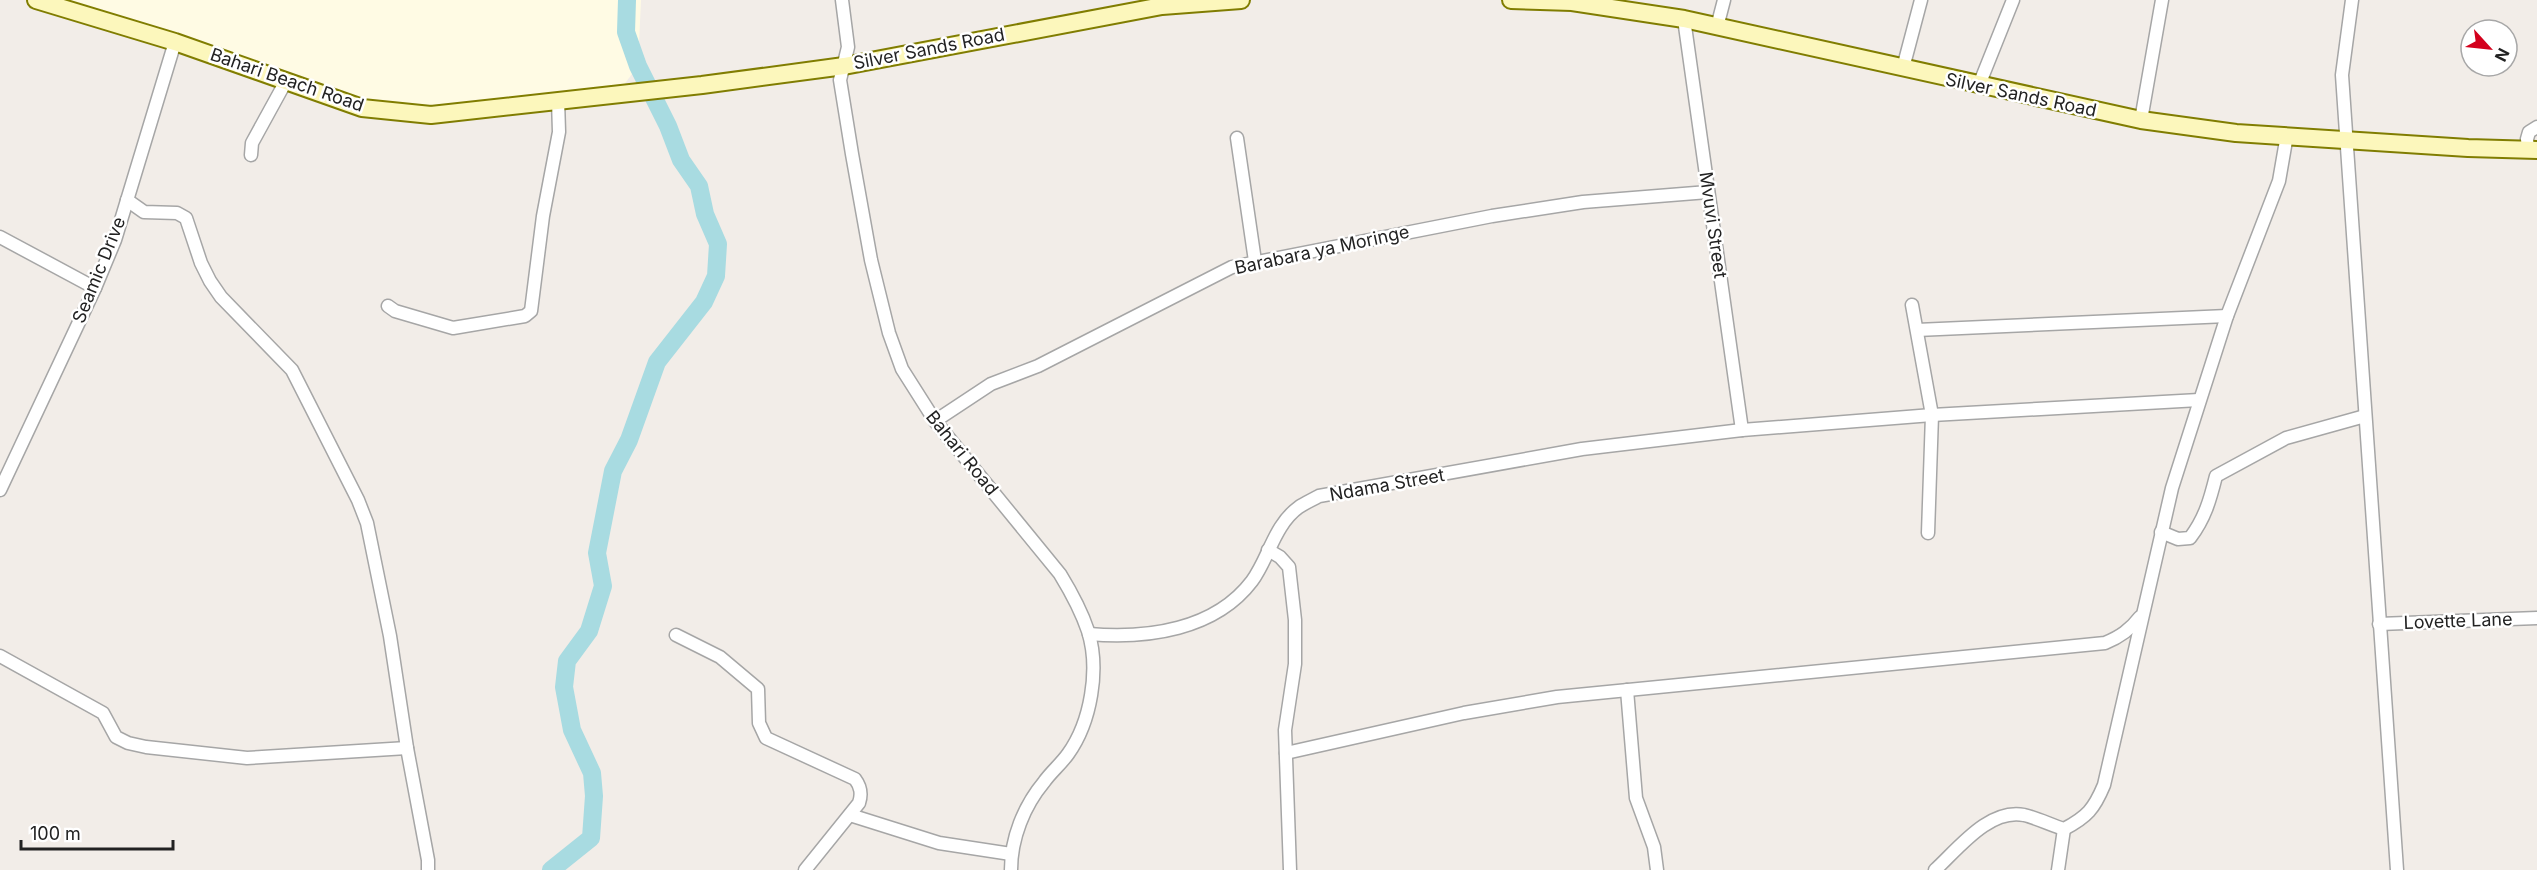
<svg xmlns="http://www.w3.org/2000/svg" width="2537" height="870" font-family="Inter,sans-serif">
	<rect width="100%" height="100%" fill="#f2ede8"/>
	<path fill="#fffbe4" d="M36 0H641L638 66 617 94 431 115 362 108Z"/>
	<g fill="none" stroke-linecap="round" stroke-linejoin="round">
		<path stroke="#a8dbe1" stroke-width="18" d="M551 870 591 838 594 796 592 773 572 730 564 687 567 661 589 631 603 586 597 553 613 471 629 440 657 362 704 302 716 276 718 244 705 214 699 186 681 160 668 126 638 66 626 32 627 0"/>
		<g stroke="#a6a6a6" stroke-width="15">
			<g id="street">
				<path d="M842 0 848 47 840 80 852 154 871 260 889 333 902 369 935 421 1060 574C1071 592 1081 610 1088 631 1100 669 1091 722 1068 754 1061 764 1051 772 1044 782 1024 806 1011 838 1011 870"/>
				<path d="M2352 0 2342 75 2397 870"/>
				<path d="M1684 19 1742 430"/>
				<path d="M1717 27 1724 0"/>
				<path d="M1903 68 1921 0"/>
				<path d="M1979 85 2013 0"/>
				<path d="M2141 120 2162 0"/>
				<path d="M1237 138 1255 261"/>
				<path d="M2528 149 2527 139 2529 132 2537 127"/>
				<path d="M251 155 252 143 286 81"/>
				<path d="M127 200 144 212 177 213 186 218 201 263 210 281 221 297 292 370 358 500 367 523 390 636 407 748 428 860V870"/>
				<path d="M0 237 95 288"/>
				<path d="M1912 305 1932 415 1928 533"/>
				<path d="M388 306 395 311 453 328 525 316 531 311 543 216 559 132 558 100"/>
				<path d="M1917 330 2227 316"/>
				<path d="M935 421 991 384 1038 366 1232 267 1492 216 1583 202 1708 192"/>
				<path d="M0 490 95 288 115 240 175 42"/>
				<path d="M2161 532 2178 539 2190 538C2205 518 2210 500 2216 476L2286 438 2365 416"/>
				<path d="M1268 550 1280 557 1289 567 1295 620V664L1285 730 1290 870"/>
				<path d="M2379 624 2537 618"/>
				<path d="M1089 634C1147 639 1215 630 1252 581 1269 558 1274 525 1299 507 1305 503 1312 500 1319 496L1582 449 1742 430 1932 415 2199 400"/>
				<path d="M676 635 720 657 758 689 759 723 766 738 855 779C861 787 862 794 859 803L805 870"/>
				<path d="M0 656 103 713 116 737 128 743 146 747 247 758 407 748"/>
				<path d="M1627 690 1636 798 1654 847 1657 870"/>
				<path d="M1286 753 1464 713 1557 697 2105 643C2120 637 2130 630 2140 617"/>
				<path d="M850 815 939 843 1011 854"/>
				<path d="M1935 870C1958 849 1989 808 2024 815 2037 818 2051 825 2064 829 2087 817 2094 809 2104 785L2172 488 2227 316 2279 181 2287 135"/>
				<path d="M2058 870 2064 829"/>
			</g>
		</g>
		<g stroke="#807d01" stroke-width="20">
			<g id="secondary">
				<path d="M36 0 175 42 362 108 431 115 702 85 844 66 1162 6 1241 0"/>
				<path d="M1511 0 1572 2 1684 19 2141 120 2236 133 2468 148 2537 150"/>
			</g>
		</g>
		<use href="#street" stroke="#fff" stroke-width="12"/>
		<use href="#secondary" stroke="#fcf7bc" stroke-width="16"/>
	</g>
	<g text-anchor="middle" stroke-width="5" stroke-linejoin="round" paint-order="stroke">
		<g font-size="18" fill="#222" stroke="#fff">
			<text transform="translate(929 49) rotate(-11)" y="6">Silver Sands Road</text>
			<text transform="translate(287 80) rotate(19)" y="6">Bahari Beach Road</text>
			<text transform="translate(2021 95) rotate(12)" y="6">Silver Sands Road</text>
			<text transform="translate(1713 225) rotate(82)" y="6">Mvuvi Street</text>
			<text transform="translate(1322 250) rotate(-12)" y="6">Barabara ya Moringe</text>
			<text transform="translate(99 270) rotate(-68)" y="6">Seamic Drive</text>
			<text transform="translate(962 453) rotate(51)" y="6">Bahari Road</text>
			<text transform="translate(1387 485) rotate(-10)" y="6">Ndama Street</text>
			<text transform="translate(2458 621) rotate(-2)" y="6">Lovette Lane</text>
		</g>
	</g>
	<g transform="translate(2489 48) rotate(117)"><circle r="28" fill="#ffffff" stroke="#a7a7a7" stroke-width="1.5"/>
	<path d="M0-4.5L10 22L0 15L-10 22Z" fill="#d3001c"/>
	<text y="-9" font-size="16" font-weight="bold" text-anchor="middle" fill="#222222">N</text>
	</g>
	<path d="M21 840v9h152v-9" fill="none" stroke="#222222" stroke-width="3"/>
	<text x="30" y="840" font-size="18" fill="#222222" stroke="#ffffff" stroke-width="4.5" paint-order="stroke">100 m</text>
</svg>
